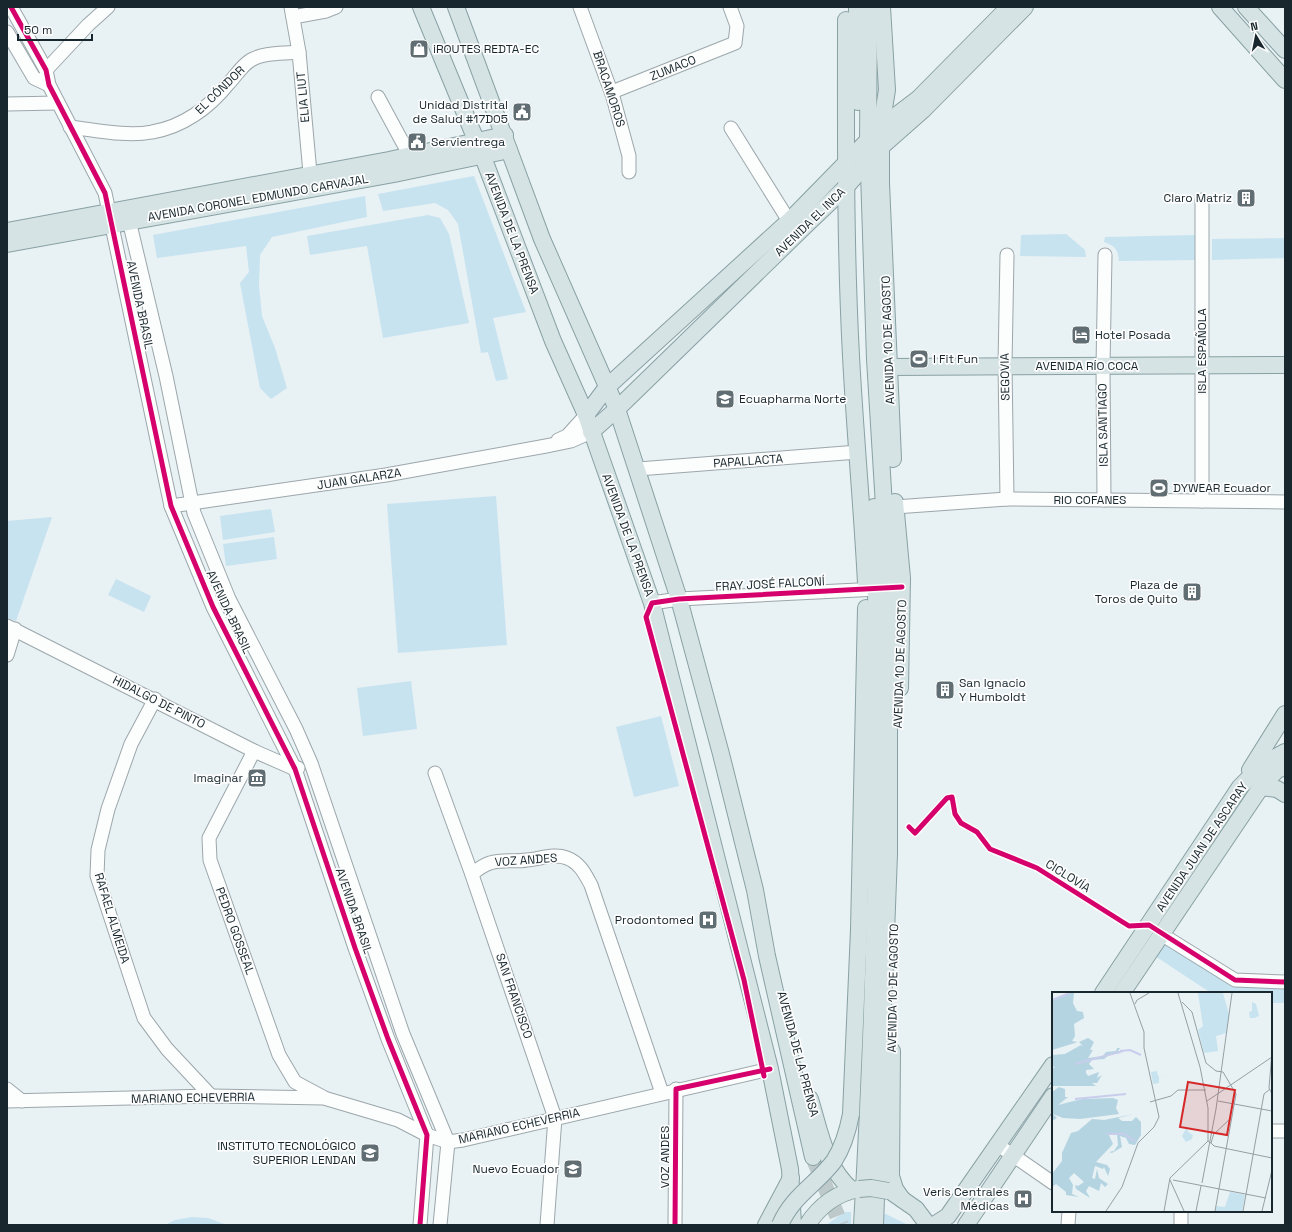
<svg xmlns="http://www.w3.org/2000/svg" width="1292" height="1232" font-family="'Space Grotesk',sans-serif">
	<rect width="100%" height="100%" fill="#e8f1f4"/>
	<g fill="#c7e3f0">
		<path d="M474 176 526 312 493 318 508 379 496 381 488 352 481 353 458 224 448 210 435 203 383 211 378 194Z"/>
		<path d="M365 196 367 217 272 237 260 255 259 285 262 316 275 348 287 388 271 399 260 388 240 283 249 272 246 246 157 258 153 235Z"/>
		<path d="M428 215 440 218 449 234 469 323 383 338 367 246 310 255 307 236Z"/>
		<path d="M1066 234 1085 250 1086 257 1020 256 1021 235Z"/>
		<path d="M1195 235 1196 260 1119 261C1118 249 1115 246 1104 242L1105 237Z"/>
		<path d="M1285 238V258L1212 260V239Z"/>
		<path d="M496 496 507 645 398 653 387 504Z"/>
		<path d="M271 509 275 532 223 540 220 516Z"/>
		<path d="M52 517 16 621 7 618V521Z"/>
		<path d="M274 537 277 559 226 566 223 544Z"/>
		<path d="M116 579 151 596 144 612 108 595Z"/>
		<path d="M411 681 417 729 363 736 357 688Z"/>
		<path d="M661 716 679 786 634 797 616 727Z"/>
		<path d="M1170 935 1233 974 1285 977V1003H1271V993H1211L1155 956Z"/>
		<path d="M845 1212H851V1225H826Z"/>
		<path d="M881 1214H886L908 1225H881Z"/>
		<path d="M192 1217 208 1218 227 1225H165L175 1220Z"/>
	</g>
	<g fill="none" stroke-linecap="round" stroke-linejoin="round">
		<path stroke="#bec9cc" stroke-width="16" stroke-dasharray="16 8" stroke-linecap="butt" d="M813 1157 841 1225"/>
		<g stroke="#9ca7ab" stroke-width="15">
			<g id="minor">
				<path d="M11 7 46 70 49 85 105 193 171 506 213 607 295 769 355 948 388 1039 427 1135 420 1225"/>
				<path d="M291 7 299 52 311 184"/>
				<path d="M580 7 613 97 629 156V172"/>
				<path d="M293 17 326 11 336 7"/>
				<path d="M7 32 34 78 49 85"/>
				<path d="M46 70 88 25 108 7"/>
				<path d="M612 92 735 43 737 26 730 7"/>
				<path d="M378 97 410 156"/>
				<path d="M7 104 58 103"/>
				<path d="M70 127C96 130 127 137 152 132 182 127 209 108 228 84 236 76 241 66 251 60 265 52 283 54 299 52"/>
				<path d="M731 128 789 221"/>
				<path d="M127 212 166 376 194 513 229 599 296 729 311 763 403 1034 448 1142 440 1225"/>
				<path d="M1007 255 1005 365 1007 499"/>
				<path d="M558 440 567 436 586 415"/>
				<path d="M638 469 858 452"/>
				<path d="M1104 500 1103 366 1105 255"/>
				<path d="M1202 501V200"/>
				<path d="M171 506 386 475 546 446 571 441 591 432"/>
				<path d="M895 507 1007 499 1285 502"/>
				<path d="M652 603 679 599 878 589"/>
				<path d="M7 626 254 751 295 769 298 768"/>
				<path d="M7 655 15 629"/>
				<path d="M155 699 131 744 108 809 98 850 97 876 144 1018 167 1049 211 1096"/>
				<path d="M254 751 209 838 210 860 279 1055 295 1082 323 1097"/>
				<path d="M435 773 471 872 555 1118 547 1225"/>
				<path d="M472 874C478 869 483 865 490 863 502 859 515 862 527 860 540 859 554 853 567 858 580 863 585 874 591 885L662 1093"/>
				<path d="M1161 934 1235 980 1285 982"/>
				<path d="M7 1089 22 1101"/>
				<path d="M7 1101 211 1096 324 1098 398 1120 427 1135 448 1142 463 1140 770 1069"/>
				<path d="M1271 1131H1285"/>
				<path d="M998 1145 1053 1183"/>
				<path d="M675 1225 676 1089"/>
				<path d="M1068 1225 1069 1211"/>
				<path d="M1181 1225V1211"/>
			</g>
		</g>
		<g stroke="#88a1a4" stroke-width="18">
			<g id="major">
				<path d="M421 7 483 157 553 341 586 415 652 603 770 1069 790 1169 793 1225"/>
				<path d="M456 7 542 239 617 409 679 599 721 754 755 890 767 956 813 1157"/>
				<path d="M857 7 858 102"/>
				<path d="M869 7 868 141 875 359 889 588V854L875 1225"/>
				<path d="M882 7 887 90 881 127V183L893 459"/>
				<path d="M1220 7 1285 80"/>
				<path d="M1246 7 1285 50"/>
				<path d="M846 20C846 132 845 244 851 356 855 432 862 507 866 583"/>
				<path d="M7 231 389 160 505 135"/>
				<path d="M7 244 394 174 509 150"/>
				<path d="M889 367 1285 365"/>
				<path d="M586 415 607 387 789 221 881 127 918 99 1009 7"/>
				<path d="M591 432 617 409 808 223 845 188 881 147 923 110 1025 7"/>
				<path d="M895 502 902 578 900 688"/>
				<path d="M1250 770 1285 714"/>
				<path d="M1261 787 1277 789 1285 794"/>
				<path d="M1103 993 1240 787 1263 764 1285 752"/>
				<path d="M1122 993 1261 787 1277 770 1285 767"/>
				<path d="M892 1051 891 1176 895 1189 902 1199"/>
				<path d="M810 1099C820 1132 825 1167 852 1190"/>
				<path d="M851 1114 859 930 866 608"/>
				<path d="M893 1193 916 1209 928 1225"/>
				<path d="M766 1225 791 1178"/>
				<path d="M807 1225C820 1205 836 1193 859 1189"/>
				<path d="M862 1225C876 986 881 746 874 507"/>
				<path d="M934 1225 948 1216 1053 1065"/>
				<path d="M966 1225 1053 1096"/>
			</g>
		</g>
		<use href="#minor" stroke="#fcfdfd" stroke-width="13"/>
		<use href="#major" stroke="#d6e3e4" stroke-width="16"/>
		<g stroke="#88a1a4" stroke-width="18" stroke-linecap="butt">
			<g id="major-bridge">
				<path d="M859 1189 871 1188 888 1191"/>
				<path d="M780 1225C793 1195 816 1185 834 1161 843 1147 848 1130 851 1114"/>
			</g>
		</g>
		<use href="#major-bridge" stroke="#d6e3e4" stroke-width="16"/>
		<g stroke="#fdfdfd" stroke-width="8">
			<g id="cycleway">
				<path d="M11 7 46 70 49 85 105 193 171 506 213 607 295 769 355 948 388 1039 427 1135 420 1225"/>
				<path d="M909 827 915 833 947 798 952 797 955 814 961 823 977 832 990 849 1037 868 1129 926 1149 925 1235 980 1285 982"/>
				<path d="M764 1076 744 980 646 617 652 603 679 599 902 587"/>
				<path d="M675 1225 676 1089 770 1069"/>
			</g>
		</g>
		<use href="#cycleway" stroke="#d6006c" stroke-width="5"/>
	</g>
	<defs>
		<g id="shop-square" transform="scale(1)"><rect x="-9" y="-9" width="18" height="18" rx="4" fill="#606e73" stroke="#fdfdfd"/><path d="M-5-2.5h2.3a2.7 3.5 0 0 1 5.4 0H5L5.5 6h-11ZM-1.5-2.5h3a1.5 2.3 0 0 0-3 0Z" fill="#fff"/></g>
		<g id="civic-square" transform="scale(1)"><rect x="-9" y="-9" width="18" height="18" rx="4" fill="#606e73" stroke="#fdfdfd"/><path d="M-.6-6.5H3V-4.5H.6V-3L4-1V1h2V6H-6V1h2V-1L-.6-3ZM-1.2 2.5V6h2.4V2.5Z" fill="#fff"/></g>
		<g id="building-square" transform="scale(1)"><rect x="-9" y="-9" width="18" height="18" rx="4" fill="#606e73" stroke="#fdfdfd"/><path d="M-4-6H4V6H1V3H-1V6H-4ZM-2.5-4.3h1.7v1.8h-1.7ZM.8-4.3h1.7v1.8H.8ZM-2.5-1h1.7V.8h-1.7ZM.8-1h1.7V.8H.8Z" fill="#fff"/></g>
		<g id="hotel-square" transform="scale(1)"><rect x="-9" y="-9" width="18" height="18" rx="4" fill="#606e73" stroke="#fdfdfd"/><path d="M-6-4.5h1.5V1H6V5H4.5V3h-9V5H-6ZM-4 0a1.8 1.8 0 1 1 3.6 0ZM.5 0V-2.5h3Q6-2.5 6 0Z" fill="#fff"/></g>
		<g id="stadium-square" transform="scale(1)"><rect x="-9" y="-9" width="18" height="18" rx="4" fill="#606e73" stroke="#fdfdfd"/><path d="M0-5a6.5 5 0 1 0 0 10a6.5 5 0 1 0 0-10ZM-3.5-1.8h7v3.6h-7Z" fill="#fff"/></g>
		<g id="university-square" transform="scale(1)"><rect x="-9" y="-9" width="18" height="18" rx="4" fill="#606e73" stroke="#fdfdfd"/><path d="M0-5L7-2L0 1L-7-2ZM-4 1L0 2.5L4 1V4Q0 6-4 4Z" fill="#fff"/></g>
		<g id="museum-square" transform="scale(1)"><rect x="-9" y="-9" width="18" height="18" rx="4" fill="#606e73" stroke="#fdfdfd"/><path d="M0-6L6-3V-2H-6V-3ZM-5-1h2V3h-2ZM-1-1h2V3h-2ZM3-1h2V3H3ZM-6 4H6V6H-6Z" fill="#fff"/></g>
		<g id="hospital-square" transform="scale(1)"><rect x="-9" y="-9" width="18" height="18" rx="4" fill="#606e73" stroke="#fdfdfd"/><path d="M-5-5h3v3.5h4V-5h3V5h-3V1.5h-4V5h-3Z" fill="#fff"/></g>
	</defs>
	<g fill-rule="evenodd">
		<use href="#shop-square" x="419" y="49"/>
		<use href="#civic-square" x="522" y="112"/>
		<use href="#civic-square" x="417" y="142"/>
		<use href="#building-square" x="1246" y="198"/>
		<use href="#hotel-square" x="1081" y="335"/>
		<use href="#stadium-square" x="919" y="359"/>
		<use href="#university-square" x="725" y="399"/>
		<use href="#stadium-square" x="1159" y="488"/>
		<use href="#building-square" x="1192" y="592"/>
		<use href="#building-square" x="945" y="690"/>
		<use href="#museum-square" x="257" y="778"/>
		<use href="#hospital-square" x="708" y="920"/>
		<use href="#university-square" x="370" y="1153"/>
		<use href="#university-square" x="573" y="1169"/>
		<use href="#hospital-square" x="1023" y="1199"/>
	</g>
	<g text-anchor="middle" stroke-width="3.5" stroke-linejoin="round" paint-order="stroke">
		<g font-size="12" fill="#17272d" stroke="#fdfdfd" text-anchor="end">
			<text x="433" y="53" text-anchor="start">iROUTES REDTA-EC</text>
			<text x="508" y="109">Unidad Distrital<tspan x="508" dy="14">de Salud #17D05</tspan></text>
			<text x="431" y="146" text-anchor="start">Servientrega</text>
			<text x="1232" y="202">Claro Matriz</text>
			<text x="1095" y="339" text-anchor="start">Hotel Posada</text>
			<text x="933" y="363" text-anchor="start">I Fit Fun</text>
			<text x="739" y="403" text-anchor="start">Ecuapharma Norte</text>
			<text x="1173" y="492" text-anchor="start">DYWEAR Ecuador</text>
			<text x="1178" y="589">Plaza de<tspan x="1178" dy="14">Toros de Quito</tspan></text>
			<text x="959" y="687" text-anchor="start">San Ignacio<tspan x="959" dy="14">Y Humboldt</tspan></text>
			<text x="243" y="782">Imaginar</text>
			<text x="694" y="924">Prodontomed</text>
			<text x="356" y="1150">INSTITUTO TECNOLÓGICO<tspan x="356" dy="14">SUPERIOR LENDAN</tspan></text>
			<text x="559" y="1173">Nuevo Ecuador</text>
			<text x="1009" y="1196">Veris Centrales<tspan x="1009" dy="14">Médicas</tspan></text>
		</g>
		<g font-size="12" fill="#17272d" stroke="#fdfdfd">
			<text transform="translate(673 68) rotate(-22)" y="4">ZUMACO</text>
			<text transform="translate(609 89) rotate(72)" y="4">BRACAMOROS</text>
			<text transform="translate(220 90) rotate(-44)" y="4">EL CÓNDOR</text>
			<text transform="translate(303 97) rotate(-95)" y="4">ELIA LIUT</text>
			<text transform="translate(258 198) rotate(-10)" y="4">AVENIDA CORONEL EDMUNDO CARVAJAL</text>
			<text transform="translate(810 222) rotate(-44)" y="4">AVENIDA EL INCA</text>
			<text transform="translate(512 233) rotate(69)" y="4">AVENIDA DE LA PRENSA</text>
			<text transform="translate(140 305) rotate(78)" y="4">AVENIDA BRASIL</text>
			<text transform="translate(888 340) rotate(-92)" y="4">AVENIDA 10 DE AGOSTO</text>
			<text transform="translate(1202 351) rotate(-90)" y="4">ISLA ESPAÑOLA</text>
			<text x="1087" y="370">AVENIDA RÍO COCA</text>
			<text transform="translate(1005 377) rotate(-91)" y="4">SEGOVIA</text>
			<text transform="translate(1103 425) rotate(-91)" y="4">ISLA SANTIAGO</text>
			<text transform="translate(748 461) rotate(-4)" y="4">PAPALLACTA</text>
			<text transform="translate(359 479) rotate(-9)" y="4">JUAN GALARZA</text>
			<text x="1090" y="504">RIO COFANES</text>
			<text transform="translate(628 535) rotate(70)" y="4">AVENIDA DE LA PRENSA</text>
			<text transform="translate(770 584) rotate(-3)" y="4">FRAY JOSÉ FALCONÍ</text>
			<text transform="translate(229 612) rotate(65)" y="4">AVENIDA BRASIL</text>
			<text transform="translate(900 664) rotate(-88)" y="4">AVENIDA 10 DE AGOSTO</text>
			<text transform="translate(159 702) rotate(27)" y="4">HIDALGO DE PINTO</text>
			<text transform="translate(1202 847) rotate(-56)" y="4">AVENIDA JUAN DE ASCARAY</text>
			<text transform="translate(526 860) rotate(-4)" y="4">VOZ ANDES</text>
			<text transform="translate(1068 876) rotate(32)" y="4">CICLOVÍA</text>
			<text transform="translate(354 911) rotate(71)" y="4">AVENIDA BRASIL</text>
			<text transform="translate(112 918) rotate(73)" y="4">RAFAEL ALMEIDA</text>
			<text transform="translate(235 931) rotate(70)" y="4">PEDRO GOSSEAL</text>
			<text transform="translate(893 988) rotate(-89)" y="4">AVENIDA 10 DE AGOSTO</text>
			<text transform="translate(514 996) rotate(71)" y="4">SAN FRANCISCO</text>
			<text transform="translate(798 1054) rotate(75)" y="4">AVENIDA DE LA PRENSA</text>
			<text transform="translate(193 1098) rotate(-1)" y="4">MARIANO ECHEVERRIA</text>
			<text transform="translate(519 1126) rotate(-13)" y="4">MARIANO ECHEVERRIA</text>
			<text transform="translate(665 1157) rotate(-90)" y="4">VOZ ANDES</text>
		</g>
	</g>
	<g transform="translate(1052 992)">
		<rect width="220" height="220" fill="#e8f1f4"/>
		<path d="M146 1H171L177 22 174 41 164 44 166 59 152 61 146 38 151 34ZM200 10 204 12 207 24 202 26H198L197 20 200 19ZM105 79 106 84 128 82 107 84V91L101 92 99 80ZM135 135 136 140 141 143 140 147 134 150 130 144ZM178 200 193 203 190 219H163L164 214 173 215Z" fill="#c7e3f0"/>
		<path d="M17 1H22L21 11 25 19 31 20 32 26 22 32 23 44 20 49 25 50 23 51 0 58V8ZM36 46 42 50 38 58H41L36 66 51 64 54 60 64 59 65 56H68L66 59 69 61 57 63 52 67 40 68 37 72 42 77 34 78V81L36 84 47 80 45 86 50 83 45 91H40L44 94H0V77L3 75 0 74V63L13 62 29 53 32 55 27 50ZM7 95 13 97V105H16L6 113 30 107 61 106 66 108 64 116 67 122 28 127 11 126 1 122 5 126 0 129V100ZM82 122 66 126 70 129H80L84 125 89 130V143L83 153 77 152 74 146 68 144 70 155 60 161 57 160 62 159 66 153 65 142 57 143 61 152 44 170 55 173 58 177 56 184 52 175 51 177 43 174 40 186 43 187 45 177 47 186 56 192 53 195 49 191 47 199 37 194 34 199 38 206 24 197 23 193 26 194 32 190 22 181 17 186 21 193 20 202 27 205 14 203V200L4 192 0 195V182L10 169V161L19 141 26 139 40 127 52 128Z" fill="#b4d4e1"/>
		<path fill="none" stroke="#c9cdec" stroke-width="2" d="M0 8 18 1M68 59 78 58 89 63M23 72 71 59M23 107 74 102M55 142H72L83 149"/>
		<path fill="none" stroke="#94a0a4" stroke-width="1" d="M126 1 148 75 156 116V149L159 151 162 141 159 139M130 10 140 20 154 71 164 79 171 80 184 102 163 219M83 12 85 8 97 1M220 60 217 96 220 102M155 109 220 65M166 109 220 119M98 110 119 104 126 98H154M162 142 179 126M159 151 162 154 220 166M118 188 132 219M121 188 214 206M150 191 164 117 180 1M54 219 70 195 86 151 102 135 107 125 92 56V40L78 1M112 219 118 186 156 149M144 219 149 194M191 219 212 102 218 97M210 219 220 178"/>
		<path fill="#d62828" fill-opacity="0.15" stroke="#d62828" stroke-width="2" d="M136 90 183 98 175 143 128 135Z"/>
		<rect width="220" height="220" fill="none" stroke="#17272d" stroke-width="2"/>
	</g>
	<rect width="1292" height="1232" fill="none" stroke="#17272d" stroke-width="16"/>
	<g transform="translate(1256 36) rotate(350)" stroke="#fdfdfd" stroke-width="3" paint-order="stroke">
	<path d="M0-3L7 15L0 10L-7 15Z" fill="#17272d"/>
	<text y="-6" font-size="11" font-weight="bold" text-anchor="middle" fill="#17272d">N</text>
	</g>
	<path d="M18 34v6h74v-6" fill="none" stroke="#17272d" stroke-width="2"/>
	<text x="24" y="34" font-size="12" fill="#17272d" stroke="#fdfdfd" stroke-width="3" paint-order="stroke">50 m</text>
</svg>
